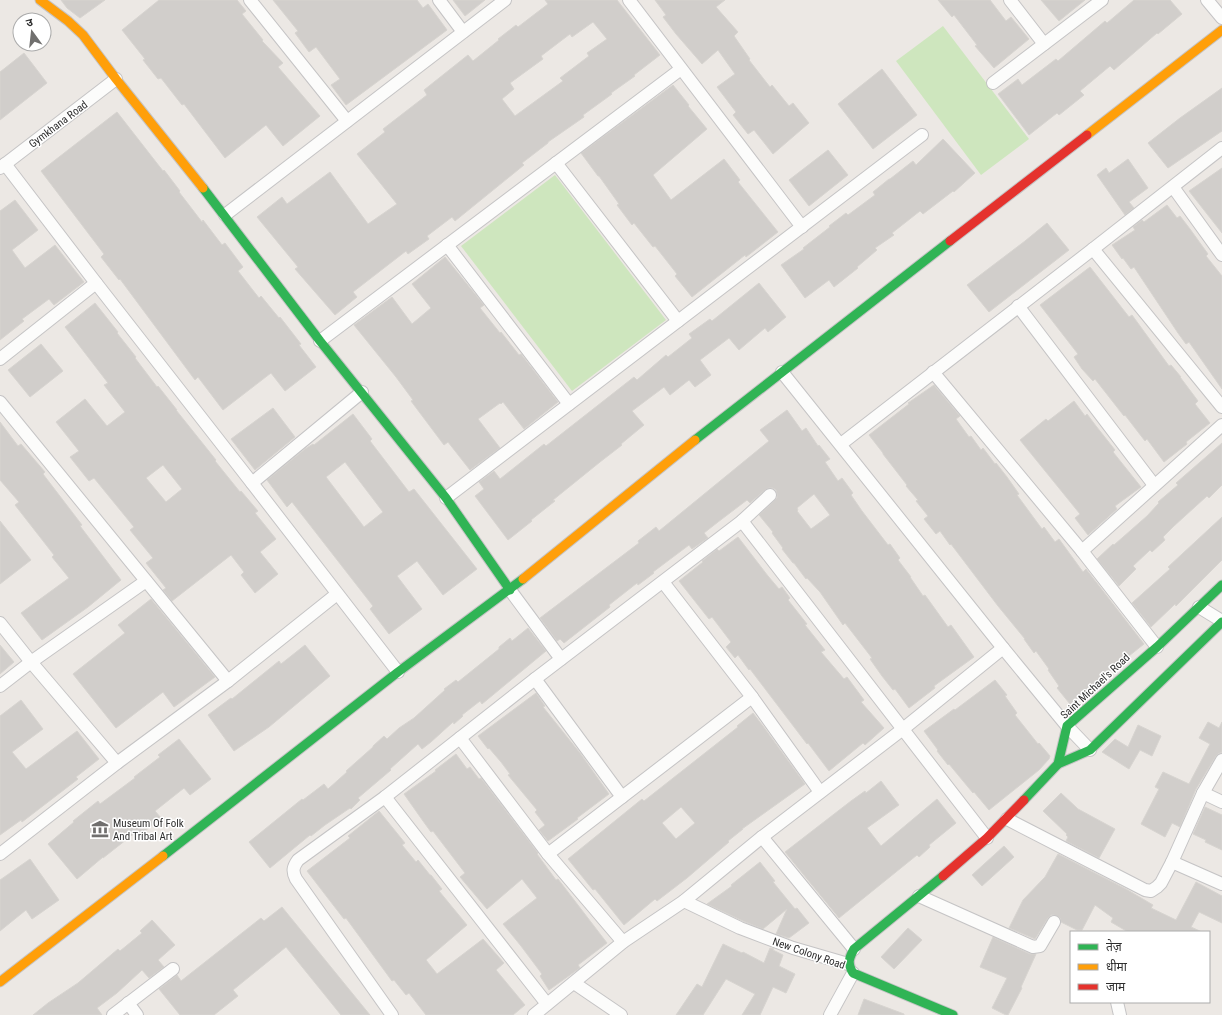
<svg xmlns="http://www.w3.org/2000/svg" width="1222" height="1015" font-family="'Roboto Condensed','Noto Sans Devanagari',sans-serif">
	<rect width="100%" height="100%" fill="#ece8e4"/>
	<g fill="#cee6be">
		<path d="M943 26 1029 139 981 175 896 61Z"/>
		<path d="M555 175 666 320 572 391 461 246Z"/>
	</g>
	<g fill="#d1cecb" stroke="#d7d4d0" fill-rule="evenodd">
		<path d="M61 0H105L80 18 67 8Z"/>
		<path d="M159 0H237L246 11 242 14 263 40 262 41 283 63 278 67 320 116 283 146 266 125 225 158 184 104 182 105 161 78 158 79 143 60 145 59 122 30Z"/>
		<path d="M273 0H417L423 8 428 4 447 30 346 105 331 85 340 79 316 47 309 52 295 33 298 31Z"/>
		<path d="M453 0H485L465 16Z"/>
		<path d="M545 0H617L660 55 634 75 635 76 611 93 612 94 583 115 584 117 548 142V143L522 163 524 165 455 221 452 217 427 236 429 239 408 254 406 251 353 292 357 297 335 315 295 269 298 267 257 217 282 197 287 204 330 172 368 224 397 204 357 154 385 132 383 129 427 95 424 90 468 55 473 61 499 40 498 39 516 25 518 27 548 4ZM593 22 607 39 587 53 589 56 560 78 563 81 515 116 502 99 514 89 510 83 543 59 541 56 570 34 572 37Z"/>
		<path d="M655 0H725L716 7 738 32 734 36 750 59 749 60 770 87 772 85 789 106 793 103 809 123 773 154 754 130 748 134 733 115 736 112 717 87 735 74 718 50 702 64 676 34 663 17 666 15Z"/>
		<path d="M938 0H990L1006 21 1011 17 1029 39 994 68 975 46 977 45 954 15 952 17Z"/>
		<path d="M1041 0H1085L1059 21Z"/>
		<path d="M1134 0H1170L1182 14 1158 34 1157 33 1114 70 1110 66 1080 91 1084 95 1059 115 1057 113 1029 135 998 94 1018 79 1022 85 1056 59 1058 61 1105 21 1107 23Z"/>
		<path d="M24 53 47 83 0 120V72Z"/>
		<path d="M882 69 917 115 873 149 838 104Z"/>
		<path d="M673 85 689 105 688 106 707 129 653 175 671 200 724 159 740 180 738 182 778 232 746 257 745 255 692 297 675 276 677 274 655 246 653 247 634 223 632 225 617 205 619 204 599 176H598L581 153Z"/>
		<path d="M1222 88V131L1168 168 1148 143 1180 118Z"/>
		<path d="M117 112 163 171 164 170 180 191 179 192 202 222 203 220 222 245 225 243 243 267 238 271 259 298 261 296 279 318 280 317 301 344 299 345 316 367 285 391 271 373 223 410 198 377 195 380 120 279 119 280 101 257 104 254 41 171Z"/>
		<path d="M943 139 975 173 954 192 953 191 923 214 920 211 892 233 894 235 875 248 877 250 857 267 858 268 834 287 829 280 805 298 781 265 804 249 803 248 830 227 829 226 846 213 848 215 875 195 873 192 889 179H890L913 161 916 165Z"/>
		<path d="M828 150 848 175 809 206 789 180Z"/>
		<path d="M1128 159 1148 188 1129 202 1134 208 1125 215 1097 175 1106 168 1109 173Z"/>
		<path d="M1222 168V233L1189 191Z"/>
		<path d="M15 200 38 230 12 250 25 268 55 245 84 282 54 305 49 299 22 319 24 321 0 340V211Z"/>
		<path d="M1167 205 1177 218 1180 216 1190 229 1208 254 1206 256 1222 276V389L1189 342 1186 344 1178 333 1134 267 1131 269 1123 258 1122 259 1112 245 1135 230 1133 227 1142 220 1144 222Z"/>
		<path d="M1047 223 1069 250 989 312 967 285 1025 241Z"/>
		<path d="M445 257 484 305 480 308 500 333 501 332 519 355 521 354 558 402 524 429 503 402 501 404 500 403 478 419 500 448 470 470 448 442 444 445 411 401 413 400 396 377 354 325 392 297 412 324 431 308 412 284Z"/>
		<path d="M1090 267 1129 317 1132 315 1169 366 1171 365 1181 377H1180L1198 401 1195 404 1210 423 1186 442 1187 444 1164 462 1147 439 1145 441 1125 415 1124 416 1095 379 1093 381 1082 369 1074 357 1078 354 1040 305Z"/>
		<path d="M759 283 786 317 768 332 765 328 739 350 729 338 700 360 711 375 695 387 689 380 670 395 664 387 632 411 644 425 621 444 622 445 600 462 553 500 555 501 531 520 532 521 508 540 475 496 484 489 479 482 494 471 500 479 544 444 546 446 634 377 637 380 666 355 668 357 692 338 689 334 710 319 712 321Z"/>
		<path d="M95 303 118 332 117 333 136 357 135 358 157 387 158 386 177 410H176L216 460 215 461 240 492 241 491 258 511 255 513 276 539 260 552 278 574 255 593 241 575 244 572 231 555 172 601 163 590 166 588 146 563 153 558 130 530 134 527 94 478 89 481 70 457 79 451 56 422 85 399 107 426 125 412 104 385 108 383 65 327ZM163 465 182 489 166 502 146 478Z"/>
		<path d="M41 344 63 371 30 397 8 370Z"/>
		<path d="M934 385 960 416 956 419 969 437 971 436 981 450 983 448 995 464 996 463 1007 477 1019 494 1017 495 1042 529 1044 527 1055 542 1059 539 1083 572 1086 569 1144 644 1105 675 1106 676 1070 704 1057 688 1059 686 1048 670 1049 669 1036 651 1034 653 1024 639H1025L998 606 951 544 950 545 940 531 936 534 924 519 928 516 916 501 918 500 906 486 907 485 883 454V453L869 435 909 404 908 403Z"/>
		<path d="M1074 401 1085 416 1087 414 1096 426 1115 450 1113 452 1141 487 1115 506 1117 509 1088 535 1075 518 1080 514 1020 440 1046 419 1048 421Z"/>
		<path d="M273 408 295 437 255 470 231 439Z"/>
		<path d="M787 410 802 431 806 428 818 446 819 445 830 459 825 462 838 481 842 478 853 493 851 495 862 511 888 545 890 544 900 558 898 560 911 577H910L923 596 925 595 948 627 951 625 974 657 934 686 935 688 909 708 895 689 893 690 882 676 870 659 872 658 845 623 843 625 820 592 807 578 806 579 794 563H793L782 549 783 548 772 533 773 532 759 515 777 498V494L776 490 773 488H769L765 490 750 503 747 500 718 522 704 533 708 538 692 549 689 545 653 572 654 573 638 585 637 583 609 605 610 607 564 643 560 639 557 641 540 618 639 543 638 541 656 527 659 531 769 441 760 430ZM814 494 830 515 811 529 797 511 798 510 797 508Z"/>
		<path d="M353 414 372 439 370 441 409 492 414 489 477 569 443 595 417 561 397 576 422 609 389 634 370 609 373 606 292 502 287 507 267 480 305 449 313 444 314 445ZM345 462 383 512 364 527 326 477Z"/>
		<path d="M0 422 18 446 21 444 45 472 43 474 82 525 80 526 121 580 88 607 42 640 21 613 69 578 52 557 54 555 15 505 19 502 0 480Z"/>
		<path d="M1222 443V485L1209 498 1207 496 1174 526 1163 537 1165 540 1152 552 1150 550 1133 566 1136 569 1119 586 1097 559 1113 544 1114 545 1147 516 1159 503 1158 502 1178 485 1176 483Z"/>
		<path d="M1222 517V560L1176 606 1175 604 1151 627 1132 603 1170 569 1168 567Z"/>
		<path d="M0 521 31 560 0 584Z"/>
		<path d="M738 537 768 576 779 589 782 587 790 598 788 600 807 624 805 625 825 650 821 652 844 679 847 677 864 700 861 702 884 728 865 745 863 743 829 771 808 743 807 744 750 669 749 670 738 655 735 658 726 647 731 642 712 617 709 619 679 581 703 562 702 561 717 549 719 551Z"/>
		<path d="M151 599 215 677 174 707 163 692 116 728 73 674 125 633 118 625Z"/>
		<path d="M528 628 546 651 482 704 480 701 462 715 463 716 454 724 453 722 431 742 422 749 418 744 390 769 391 770 358 798 360 800 351 809 350 808 325 825 311 836 310 835 270 868 249 842 302 799 303 800 324 784 328 789 347 772 346 771 373 747V746L384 736 387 739 399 728 414 718 445 690 444 689 456 680 458 682 499 649V647L510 638 512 641Z"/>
		<path d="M0 645 14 662 0 674Z"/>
		<path d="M305 645 330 676 269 727 234 751 208 715 231 698 232 699 279 661 281 664Z"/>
		<path d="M995 680 1007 695 1005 696 1017 713 1015 715 1038 744 1039 743 1050 756 1049 759 1039 770 989 810 974 792 973 793 949 764 948 765 937 751 938 750 924 731 954 709 955 710Z"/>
		<path d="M536 693 545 706 543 707 580 753 609 794 577 818 578 819 548 841 539 830 545 825 535 812 537 810 508 775 510 774 501 762 489 748 488 749 478 736Z"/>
		<path d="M21 700 43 729 12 752 26 769 77 731 99 759 76 777 78 779 22 822 21 820 0 835V716Z"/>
		<path d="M753 713 763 726 805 784 742 829H743L728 841 729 842 687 878 657 901 655 899 624 925 595 889 593 890 568 859 642 799 644 801 677 775 738 727 737 726ZM681 807 695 823 676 839 662 823Z"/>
		<path d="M1208 722 1219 728 1222 722V752L1218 754 1216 756 1196 789 1180 827 1172 823 1165 837 1141 824 1159 789 1155 787 1163 772 1189 784 1210 744 1199 738Z"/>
		<path d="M1138 725 1161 736 1152 756 1140 750 1129 769 1102 752 1115 739 1128 747Z"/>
		<path d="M179 739 211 779 190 795 184 788 155 811 161 818 139 836 136 832 103 858V857L77 879 48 844 74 822 73 821 98 801 100 804 135 778 134 777 160 757 158 755Z"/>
		<path d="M456 754 467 769 470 767 479 779 481 778 538 853 537 854 556 880 558 879 607 943 578 965 580 968 577 970 549 990 540 976 542 974 521 946 503 924 537 898 522 879 487 909 460 877 465 873 433 831 431 832 423 821 404 794 436 771 435 770Z"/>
		<path d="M881 781 899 805 867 828 881 846 937 799 956 823 929 845 930 847 919 857 917 855 839 918 785 852 851 801 865 791 866 793Z"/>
		<path d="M1061 793 1078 809 1115 829 1099 858 1066 841 1068 837 1066 835 1067 834 1043 811Z"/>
		<path d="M1205 807 1222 815V850L1205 842 1206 840 1193 834Z"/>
		<path d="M379 811 405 843 402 845 416 862 418 860 430 875H431L442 889 439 891 467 925 426 960 437 974 483 939 504 963 496 970 525 1005 513 1015H426L409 993 406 995 394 980 392 981 346 918 344 919 307 871 350 838 348 836Z"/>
		<path d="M1004 846 1014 857 982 886 972 875Z"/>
		<path d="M1058 854 1126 889 1153 905 1151 908 1176 920 1196 882 1222 896V923L1199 912 1191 927 1202 932H1128L1111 922 1113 918 1095 905 1082 930H1077L1061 922 1060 918 1054 915H1051L1048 918 1035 939 1009 928 1023 900 1045 877Z"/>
		<path d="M30 859 59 900 32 919 26 910 0 931V880Z"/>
		<path d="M760 862 775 881 773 882 795 909 797 908 809 923 789 938 776 934 787 909 763 929 743 921 707 904 732 886 731 885Z"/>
		<path d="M282 907 370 1015H341L286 947 233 990 238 996 214 1015H180L159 989 177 975 181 981 261 918 264 921Z"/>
		<path d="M152 920 175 945 158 960 164 967 149 978 142 970 117 993 97 1008 102 1015H33L48 1003 78 983 118 949 120 951 142 933 140 931Z"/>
		<path d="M908 928 922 940 894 969 881 957Z"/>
		<path d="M993 937 1030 954H1036L1021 987 1022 988 1008 1015H1006L992 1008 1007 978 980 967Z"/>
		<path d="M723 944 742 953 743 952 764 963 770 948 774 949 773 950 783 955 779 966 795 974 786 993 773 987 760 1015H742L755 994 726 979 703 1015H676L697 984 702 987Z"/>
		<path d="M864 999 904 1014V1015H858Z"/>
	</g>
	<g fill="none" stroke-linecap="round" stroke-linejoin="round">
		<g stroke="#c5c4c5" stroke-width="14">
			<g id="street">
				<path d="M250 0 347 121"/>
				<path d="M439 0 463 32"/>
				<path d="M629 0 802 227"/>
				<path d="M1010 0 1044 44"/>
				<path d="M1207 0 1222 18"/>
				<path d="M993 83 1102 0"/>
				<path d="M556 163 678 321"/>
				<path d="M5 164 96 283 252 483 398 672"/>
				<path d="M0 168 116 79"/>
				<path d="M1173 187 1222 255"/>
				<path d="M225 215 505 0"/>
				<path d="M447 245 569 404"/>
				<path d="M1093 249 1222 407"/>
				<path d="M1018 306 1154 485"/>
				<path d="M320 341 681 69"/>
				<path d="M0 359 96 283"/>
				<path d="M782 372 1003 648 1067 726 1090 750"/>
				<path d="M933 372 1082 551 1157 647"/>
				<path d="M0 402 228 681"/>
				<path d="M841 444 1093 249 1222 148"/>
				<path d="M252 483 362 392"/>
				<path d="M446 498 922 135"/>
				<path d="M742 521 987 838"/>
				<path d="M1082 551 1222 425"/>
				<path d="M663 582 752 697 820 792"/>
				<path d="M510 590 561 659"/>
				<path d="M1199 607 1222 621"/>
				<path d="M0 623 31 662 117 763"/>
				<path d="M535 679 622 797"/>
				<path d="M0 686 31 662 146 581"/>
				<path d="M460 738 548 854 623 942"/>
				<path d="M1203 793 1222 802"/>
				<path d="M385 797 547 1004"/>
				<path d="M1007 819 1145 890 1151 891 1157 887 1161 883 1172 862 1203 793 1222 760"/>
				<path d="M762 837 854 949"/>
				<path d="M0 854 117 763 228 681 337 594"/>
				<path d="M548 854 752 697"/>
				<path d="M1172 862 1222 884"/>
				<path d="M919 896 1033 947 1040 946 1054 922"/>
				<path d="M684 901 740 928 793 948 848 964"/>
				<path d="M574 983 621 1015"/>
				<path d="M1117 1002 1120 1015"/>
				<path d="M128 1003 137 1015"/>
				<path d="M113 1015 173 969"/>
				<path d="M392 1015 296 879C292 871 293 867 298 860L385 797 535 679 742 521 770 495"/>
				<path d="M534 1015 623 942 684 901 762 837 903 729 1003 648"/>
				<path d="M830 1015 853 973"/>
			</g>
		</g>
		<g stroke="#c5c4c5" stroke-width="11">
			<g id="fast">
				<path d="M203 188 320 341 446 498 510 590"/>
				<path d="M695 440 950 241"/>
				<path d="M1058 764 1067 726 1157 647 1222 585"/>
				<path d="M1024 800 1058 764 1090 750 1222 622"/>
				<path d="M163 856 398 672 523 579"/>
				<path d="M943 876 854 949C849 958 847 963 853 973L953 1015"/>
			</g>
		</g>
		<g stroke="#c5c4c5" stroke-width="11">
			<g id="slow">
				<path d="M40 0 68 21 83 35 116 79 203 188"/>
				<path d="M1087 135 1222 30"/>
				<path d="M523 579 695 440"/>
				<path d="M0 982 163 856"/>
			</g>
		</g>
		<g stroke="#c5c4c5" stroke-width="11">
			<g id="jam">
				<path d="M950 241 1087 135"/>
				<path d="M943 876 987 838 1024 800"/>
			</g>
		</g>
		<use href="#street" stroke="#fcfcfb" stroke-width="12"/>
		<use href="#fast" stroke="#30b455" stroke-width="9"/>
		<use href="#slow" stroke="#ff9f0a" stroke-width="9"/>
		<use href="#jam" stroke="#e5322d" stroke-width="9"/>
	</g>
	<defs>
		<g id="museum-bare" transform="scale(1.38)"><path d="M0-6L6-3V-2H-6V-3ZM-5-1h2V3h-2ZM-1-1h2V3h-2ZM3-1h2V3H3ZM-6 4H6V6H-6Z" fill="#706f6e" stroke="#fff" stroke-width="2.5" paint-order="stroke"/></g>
	</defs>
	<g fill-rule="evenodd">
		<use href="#museum-bare" x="100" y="829"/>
	</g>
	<g text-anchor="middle" stroke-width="3" stroke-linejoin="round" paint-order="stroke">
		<g font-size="11" fill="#2e2e2e" stroke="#fff">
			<text transform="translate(58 124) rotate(-37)" y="4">Gymkhana Road</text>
			<text transform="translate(1095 686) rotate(-43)" y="4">Saint Michael's Road</text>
			<text transform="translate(809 953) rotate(19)" y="4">New Colony Road</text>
		</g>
		<g font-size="11" fill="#2e2e2e" stroke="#fff" text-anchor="start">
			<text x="113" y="827">Museum Of Folk<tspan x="113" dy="13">And Tribal Art</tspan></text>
		</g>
	</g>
	<rect x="1070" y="931" width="140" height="72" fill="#ffffff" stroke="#ababab"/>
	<rect x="1078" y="944" width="20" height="6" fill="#30b455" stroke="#ababab"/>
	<text x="1106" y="951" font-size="12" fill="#2e2e2e">तेज़</text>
	<rect x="1078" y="964" width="20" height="6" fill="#ff9f0a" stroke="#ababab"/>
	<text x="1106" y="971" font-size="12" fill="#2e2e2e">धीमा</text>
	<rect x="1078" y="984" width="20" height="6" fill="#e5322d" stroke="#ababab"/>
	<text x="1106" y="991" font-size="12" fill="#2e2e2e">जाम</text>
	<g transform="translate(32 32) rotate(345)"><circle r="19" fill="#ffffff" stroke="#ababab"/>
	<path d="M0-3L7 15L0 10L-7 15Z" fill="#706f6e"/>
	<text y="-6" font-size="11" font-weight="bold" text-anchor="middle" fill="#2e2e2e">उ</text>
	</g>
</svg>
